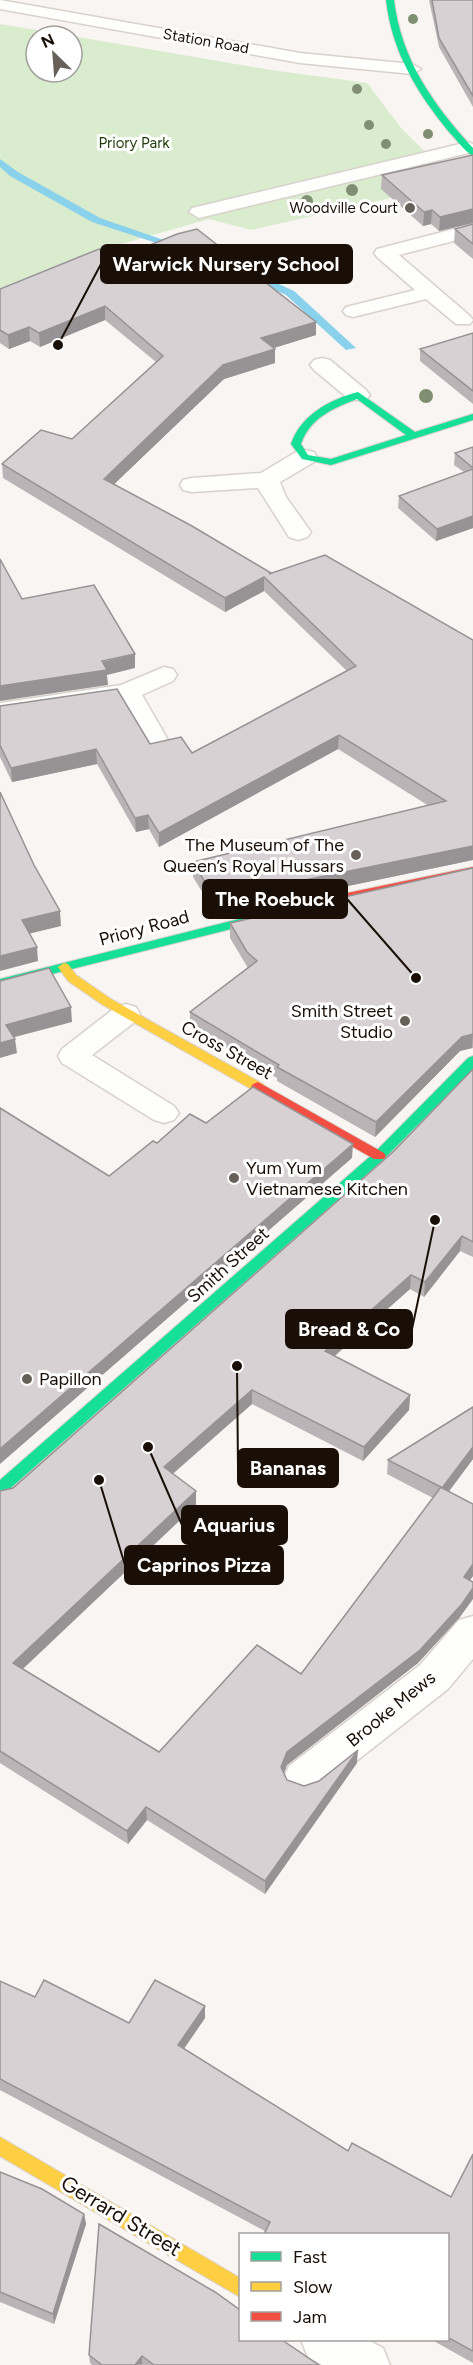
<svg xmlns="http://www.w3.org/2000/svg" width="473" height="2365" font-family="Figtree,sans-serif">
	<rect width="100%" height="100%" fill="#f8f5f2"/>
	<path fill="#d9eccd" d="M0 24 72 36H36V72H72V36L271 70 367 83 401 128 447 174 382 189 391 198 251 230 209 219 83 255 0 288Z"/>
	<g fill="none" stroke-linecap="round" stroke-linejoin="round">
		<g fill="#8ad1eb" fill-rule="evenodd">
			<path d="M0 159 18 172 100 218 187 248 178 250 92 222 10 176 0 167Z"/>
			<path d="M236 268H244L294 291 356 348 346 350 286 295 236 272Z"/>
		</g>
		<g stroke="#d8d1cc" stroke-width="3">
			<g id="lane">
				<path d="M0 0 300 53 412 64 421 69 412 74 300 63 0 9Z"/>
				<path d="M468 142 473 144V152L199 218 189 212 192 208Z"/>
				<path d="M473 224V236L399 255 470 316 473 320 470 324H456L426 299 353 317 346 315 343 311 346 307 415 290 377 257 374 253 377 249Z"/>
				<path d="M126 1004 136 1007 140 1014 136 1021 92 1055 174 1106 179 1113 174 1120 164 1123 154 1120 62 1063 58 1056 62 1049 116 1007Z"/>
			</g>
		</g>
		<g stroke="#d8d1cc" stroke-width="3">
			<g id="street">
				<path d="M322 358 330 360 366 390 370 395 366 400H350L314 370 310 365 314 360Z"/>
				<path d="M305 450 314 452 317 457 314 462 280 482 286 497 311 532 307 537 298 540 289 537 258 488 192 492 183 490 180 485 183 480 192 478 261 473 296 452Z"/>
				<path d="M164 667 173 669 177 675 173 681 142 695 172 747 168 753 158 756 148 753 119 701 0 719V703L121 685Z"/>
				<path d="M473 1616V1659L448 1689 317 1792 303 1797 289 1792 283 1779 289 1766 420 1665 459 1620Z"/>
				<path d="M301 2340H368L383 2348 390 2365H322L308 2357Z"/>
			</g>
		</g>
		<g stroke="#d8d1cc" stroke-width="2">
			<g id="fast">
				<path d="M386 0H394C401 59 433 105 473 148V156C464 151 457 140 450 133 417 93 392 52 386 0Z"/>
				<path d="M358 392 415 432 473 414V420L331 465 302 459 291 444C301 415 329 400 358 392ZM357 399 406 435 331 459 308 455 301 444C310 418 333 408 357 399Z"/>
				<path d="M323 898 329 902 327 905 0 987V979Z"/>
				<path d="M473 1056V1069L384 1159 5 1493 0 1495V1480L374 1153 468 1058Z"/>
			</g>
		</g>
		<g stroke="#d8d1cc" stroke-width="2">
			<g id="slow">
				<path d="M64 963 68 964 76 975 111 999 263 1084 265 1087 263 1090H253L103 1005 68 981 58 967Z"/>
				<path d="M0 2137 240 2278V2297L0 2156Z"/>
			</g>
		</g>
		<g stroke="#d8d1cc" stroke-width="2">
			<g id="jam">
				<path d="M473 867V875L323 906 317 902 323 898Z"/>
				<path d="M258 1082 384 1153 386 1156 384 1159H374L253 1090 251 1087 253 1084Z"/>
			</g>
		</g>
		<use href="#lane" fill="#fefefd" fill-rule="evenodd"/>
		<use href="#street" fill="#fefefd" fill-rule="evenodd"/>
		<use href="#fast" fill="#16e098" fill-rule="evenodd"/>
		<use href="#slow" fill="#ffcf43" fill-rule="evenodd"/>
		<use href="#jam" fill="#f24e42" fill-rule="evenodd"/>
	</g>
	<g fill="#808f71">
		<circle cx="413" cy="19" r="5"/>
		<circle cx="357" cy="89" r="5"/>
		<circle cx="369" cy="125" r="5"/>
		<circle cx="428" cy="134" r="5"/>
		<circle cx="386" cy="144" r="5"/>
		<circle cx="352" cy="190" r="6"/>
		<circle cx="307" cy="201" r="6"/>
		<circle cx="426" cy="396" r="7"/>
	</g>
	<g fill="#bab4b6">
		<path d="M429 0H473V107L439 47Z"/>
		<path d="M473 155V223L439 231 431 224 423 226 381 189 382 175Z"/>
		<path d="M473 224V259L454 243 455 229Z"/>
		<path d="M116 259 316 322V335L273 348 275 349V363L224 379 114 484 271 573 473 640V860L295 897 217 916 193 877V862L429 806 338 749 159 847 149 829 136 832 97 764 12 782 0 757V706L150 744 192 753 347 671 264 591 225 612 3 478 2 464 72 439 156 362 105 320 40 347 30 341 9 349 0 343V289Z"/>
		<path d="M473 333V404L420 361V349Z"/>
		<path d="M473 447V528L436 541 398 508 399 496 464 472 454 465 455 453Z"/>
		<path d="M473 868V1048L460 1051 375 1137 277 1081V1078L190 1026V1012L248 968 230 938V923Z"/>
		<path d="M473 1069V1257L460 1251 424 1297 410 1289 335 1356 410 1395 409 1410 363 1461 252 1404 173 1474 196 1505 23 1669 159 1752 301 1674 433 1498 387 1474 388 1460 473 1407V1459L449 1491 473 1576 470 1580 460 1617 418 1663 287 1765 284 1773 287 1780 304 1786 319 1781 357 1763 265 1894 147 1820 128 1844 0 1763V1491L13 1488 394 1151Z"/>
		<path d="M0 1981 35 1997 129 2023 205 2006V2018L184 2049 348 2151 451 2197 473 2154V2363L432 2340H447V2235H265V2231L0 2090Z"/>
		<path d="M0 2172 84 2214 86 2224 54 2324 0 2302Z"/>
		<path d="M99 2224 319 2365H92L90 2363 89 2355Z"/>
	</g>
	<g fill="#979294">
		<path d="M473 209V223L439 231 440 217Z"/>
		<path d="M432 210 431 224 423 226 424 212Z"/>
		<path d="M105 306V320L40 347 39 333Z"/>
		<path d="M316 322V335L261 352V338Z"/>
		<path d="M29 327 30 341 9 349 8 335Z"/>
		<path d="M275 349V363L224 379 105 493 104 479 223 365Z"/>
		<path d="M473 516V528L436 541 437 529Z"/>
		<path d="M264 577V591L225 612V598Z"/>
		<path d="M135 654V668L107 675 108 685 0 701V686Z"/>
		<path d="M339 735 338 749 159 847V833Z"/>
		<path d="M96 749 97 764 12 782 11 768Z"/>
		<path d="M148 815 149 829 136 832 135 818Z"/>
		<path d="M473 846V860L295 897 217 916V902L295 882Z"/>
		<path d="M60 911 61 926 24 935 22 920Z"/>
		<path d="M37 947 38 961 0 971V956Z"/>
		<path d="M71 1007 72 1022 7 1039 6 1025Z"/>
		<path d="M473 1034 472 1048 460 1051 375 1137 376 1122 462 1037Z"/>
		<path d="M15 1039 17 1053 0 1058V1043Z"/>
		<path d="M353 1144 352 1158 0 1464V1449Z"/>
		<path d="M462 1236 460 1251 424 1297 425 1282Z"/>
		<path d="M411 1275 410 1289 324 1365 325 1351Z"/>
		<path d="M252 1390V1404L164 1481V1467Z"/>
		<path d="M410 1395 409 1410 363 1461 364 1447Z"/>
		<path d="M473 1447V1459L441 1502 442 1488Z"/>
		<path d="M196 1491V1505L15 1676 13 1663Z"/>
		<path d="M473 1564V1576L462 1591 464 1577Z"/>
		<path d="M473 1588V1599L460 1617 418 1663 287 1765 281 1780V1767L287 1752Z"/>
		<path d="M358 1750 357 1763 265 1894V1881Z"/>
		<path d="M146 1807 147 1820 128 1844 127 1831Z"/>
		<path d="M205 2006V2018L178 2057V2045Z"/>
		<path d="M84 2214 86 2224 54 2324 53 2314Z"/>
		<path d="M142 2356V2364L135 2365Z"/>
	</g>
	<g fill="#d8d1d4" stroke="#979294" stroke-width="1.5">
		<path d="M432 0H473V96L439 38Z"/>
		<path d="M473 155V209L440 217 432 210 424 212 382 175Z"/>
		<path d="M473 224V244L455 229Z"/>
		<path d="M197 229 316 322 261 338 275 349 223 365 104 479 192 526 271 573 269 574 325 555 473 640V846L295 882 217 902 193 862 446 801 339 735 159 833 148 815 135 818 96 749 11 768 0 745V706L117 689 150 744 181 737 192 753 356 666 264 577 225 598 2 464 41 430 72 439 163 356 105 306 39 333 29 327 8 335 0 330V289L99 249 116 259 177 234Z"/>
		<path d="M473 333V391L420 349Z"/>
		<path d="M473 447V468L455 453Z"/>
		<path d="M473 469V516L437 529 399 496Z"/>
		<path d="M0 559 22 599 94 585 135 654 102 661 107 670 0 686Z"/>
		<path d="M0 792 34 865 60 911 22 920 37 947 0 956Z"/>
		<path d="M473 868V1034L462 1037 376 1122 277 1067 279 1065 190 1012 257 961 247 952 230 923Z"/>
		<path d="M49 968 71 1007 6 1025 15 1039 0 1043V981Z"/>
		<path d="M473 1069V1242L462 1236 425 1282 411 1275 325 1351 410 1395 364 1447 252 1390 164 1467 196 1491 13 1663 159 1752 257 1645 301 1674 441 1487 388 1460 473 1407V1447L442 1488 473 1504V1564L464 1577 473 1582V1588L462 1604 420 1650 287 1752 281 1767 287 1780 304 1786 319 1781 358 1750 265 1881 146 1807 127 1831 0 1751V1491L13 1488 394 1151Z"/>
		<path d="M253 1087 353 1144 0 1449V1108L109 1176 153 1141 157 1143 190 1114 206 1123Z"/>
		<path d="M44 1980 129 2023 155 1980 205 2006 178 2045 348 2151 352 2143 451 2197 473 2154V2351L447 2337V2235H270L265 2232 270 2222 0 2079V1981L35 1997Z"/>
		<path d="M0 2172 42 2189 84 2214 53 2314 0 2292Z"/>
		<path d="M99 2224 215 2292 240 2310V2340H282L319 2365H154L142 2356 135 2365H102L89 2355Z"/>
	</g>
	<g fill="#676059" stroke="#fff" stroke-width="2">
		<circle cx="410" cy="208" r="6"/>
		<circle cx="356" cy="855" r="6"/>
		<circle cx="405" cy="1021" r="6"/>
		<circle cx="234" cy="1178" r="6"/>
		<circle cx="27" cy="1379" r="6"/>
	</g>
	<g text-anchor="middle" stroke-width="6" stroke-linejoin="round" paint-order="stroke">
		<g font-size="15" fill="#190f07" stroke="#fff">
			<text transform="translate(206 41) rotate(10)" y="5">Station Road</text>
		</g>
		<g font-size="15" fill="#1e3b08" stroke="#fff">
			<text x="134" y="148">Priory Park</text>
		</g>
		<g font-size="15" fill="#190f07" stroke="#fff" text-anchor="end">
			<text x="398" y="213">Woodville Court</text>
		</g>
		<g font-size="18" fill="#190f07" stroke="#fff" text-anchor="end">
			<text x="344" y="851">The Museum of The<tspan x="344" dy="21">Queen’s Royal Hussars</tspan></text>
			<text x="393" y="1017">Smith Street<tspan x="393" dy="21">Studio</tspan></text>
			<text x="246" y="1174" text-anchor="start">Yum Yum<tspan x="246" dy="21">Vietnamese Kitchen</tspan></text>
			<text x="39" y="1385" text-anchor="start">Papillon</text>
		</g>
		<g font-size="18" fill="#190f07" stroke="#fff">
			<text transform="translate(144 928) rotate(-15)" y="6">Priory Road</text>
			<text transform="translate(227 1050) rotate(29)" y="6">Cross Street</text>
			<text transform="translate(228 1265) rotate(-42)" y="6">Smith Street</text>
			<text transform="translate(391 1709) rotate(-39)" y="6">Brooke Mews</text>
		</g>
		<g font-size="21" fill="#190f07" stroke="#fff">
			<text transform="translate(121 2216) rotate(31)" y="7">Gerrard Street</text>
		</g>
	</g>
	<path fill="none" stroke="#190f07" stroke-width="2" d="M58 345L101 264M416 978L347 899M435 1220L412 1329M237 1366L238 1468M148 1447L182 1525M99 1480L125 1565"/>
	<g fill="#190f07" stroke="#fff" stroke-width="2">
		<circle cx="58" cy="345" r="6"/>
		<circle cx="416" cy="978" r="6"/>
		<circle cx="435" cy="1220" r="6"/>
		<circle cx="237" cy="1366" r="6"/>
		<circle cx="148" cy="1447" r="6"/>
		<circle cx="99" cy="1480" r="6"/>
	</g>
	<g fill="#190f07" stroke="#190f07" stroke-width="2">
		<rect x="101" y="245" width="251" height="38" rx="6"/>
		<rect x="203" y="880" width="144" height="38" rx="6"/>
		<rect x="286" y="1310" width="126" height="38" rx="6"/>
		<rect x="238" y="1449" width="100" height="38" rx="6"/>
		<rect x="182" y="1506" width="105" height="38" rx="6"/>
		<rect x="125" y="1546" width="158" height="38" rx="6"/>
	</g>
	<g font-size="20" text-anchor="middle" font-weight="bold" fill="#fff">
		<text x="226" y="271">Warwick Nursery School</text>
		<text x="275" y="906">The Roebuck</text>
		<text x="349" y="1336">Bread &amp; Co</text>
		<text x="288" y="1475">Bananas</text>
		<text x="234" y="1532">Aquarius</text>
		<text x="204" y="1572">Caprinos Pizza</text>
	</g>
	<rect x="239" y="2233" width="210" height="108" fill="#ffffff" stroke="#a39f9c" stroke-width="1.5"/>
	<rect x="251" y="2252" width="30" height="9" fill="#16e098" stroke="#a39f9c" stroke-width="1.5"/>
	<text x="293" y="2263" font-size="18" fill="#190f07">Fast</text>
	<rect x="251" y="2282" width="30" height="9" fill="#ffcf43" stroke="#a39f9c" stroke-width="1.5"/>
	<text x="293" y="2293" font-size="18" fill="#190f07">Slow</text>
	<rect x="251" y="2312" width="30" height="9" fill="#f24e42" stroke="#a39f9c" stroke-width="1.5"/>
	<text x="293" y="2323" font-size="18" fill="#190f07">Jam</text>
	<g transform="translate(54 54) rotate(335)"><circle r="28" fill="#ffffff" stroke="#a39f9c" stroke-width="1.5"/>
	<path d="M0-4.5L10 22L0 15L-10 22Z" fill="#676059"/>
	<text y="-9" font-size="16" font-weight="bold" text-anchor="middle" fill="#190f07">N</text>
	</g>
</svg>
